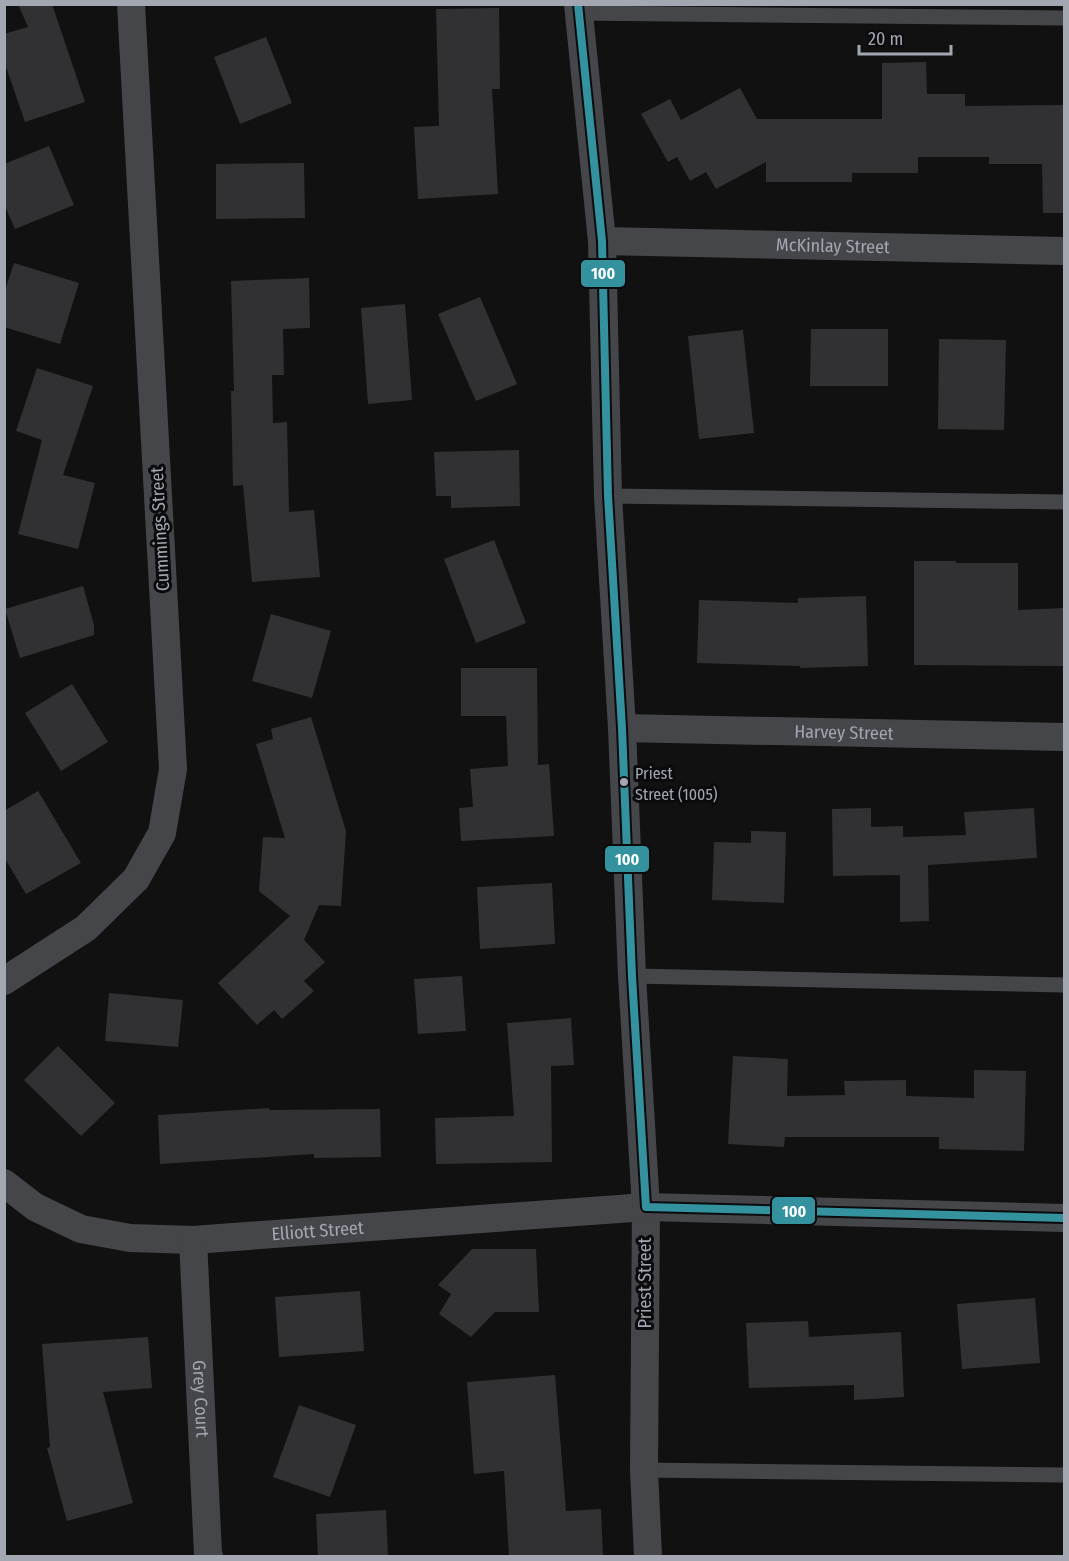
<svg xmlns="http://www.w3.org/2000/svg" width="1069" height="1561" font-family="'Fira Sans Condensed',sans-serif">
	<rect width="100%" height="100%" fill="#111"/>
	<g fill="#313133">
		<path d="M18 4H52L85 102 25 122 4 61V34L28 27Z"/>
		<path d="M499 8 500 89H492L498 194 418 199 414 127 439 126 436 9Z"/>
		<path d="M266 37 292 103 240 124 214 57Z"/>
		<path d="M926 62 927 94H965V106L1064 105 1065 213H1043L1042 164H989V157H918V173H852V182H766V162L716 189 706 172 690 181 677 157 668 162 641 114 670 99 681 120 740 88 757 119H882V63Z"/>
		<path d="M49 146 74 205 15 229 4 204V164Z"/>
		<path d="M304 163 305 218 216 219V164Z"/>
		<path d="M14 263 79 283 60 344 4 327V293Z"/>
		<path d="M309 278 310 328 283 329 284 375H272L273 423 287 422 289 512 314 510 320 577 252 582 243 485 233 486 231 391H234L231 281Z"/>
		<path d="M480 297 517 384 476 401 438 314Z"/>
		<path d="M405 304 412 400 368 404 361 308Z"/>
		<path d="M811 329H888V386H810Z"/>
		<path d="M743 330 754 433 699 439 688 336Z"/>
		<path d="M939 339 1006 340 1004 430 938 429Z"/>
		<path d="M37 368 93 386 63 475 95 483 78 549 18 534 42 440 16 431Z"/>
		<path d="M519 450 520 506 451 508V496H436L434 452Z"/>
		<path d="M494 540 526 623 476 643 444 559Z"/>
		<path d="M914 561H956V563H1018V610L1065 608V666L914 665Z"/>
		<path d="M83 586 94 625V635L20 658 5 609Z"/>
		<path d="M866 596 868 666 800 668V666L697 663 699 600 798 603V598Z"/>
		<path d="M271 614 331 631 312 698 252 681Z"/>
		<path d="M461 668H537L538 765 549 764 554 836 461 841 459 808 473 807 470 769 508 766 506 716H461Z"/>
		<path d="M72 684 108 742 61 771 25 713Z"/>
		<path d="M311 717 346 831 341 906 319 905 304 940 325 962 304 981 314 991 282 1019 274 1010 257 1025 218 983 290 916 259 891 263 837 285 838 256 744 273 739 271 729Z"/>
		<path d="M38 791 81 863 26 894 4 857V811Z"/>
		<path d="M871 808V827L903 826V837L966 835 964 812 1034 808 1037 858 928 865 929 921 900 922V875L833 876 832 809Z"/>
		<path d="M751 831 786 832 784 903 712 900 714 842 751 843Z"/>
		<path d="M552 883 555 944 480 949 477 887Z"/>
		<path d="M462 976 466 1031 418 1034 414 979Z"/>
		<path d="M109 993 183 1000 178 1047 105 1041Z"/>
		<path d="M571 1018 574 1065 551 1066 552 1162 436 1164 435 1118 514 1116 507 1023Z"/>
		<path d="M58 1046 115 1103 81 1136 24 1080Z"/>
		<path d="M733 1056 788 1059 787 1096 845 1095 844 1081 906 1080V1096L974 1098V1070L1026 1071 1024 1151 939 1149V1137H785L784 1147 728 1144Z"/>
		<path d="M269 1108V1110L380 1109 381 1157 314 1158V1154L160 1164 158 1115Z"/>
		<path d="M472 1249H536L539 1312H495L471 1337 439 1314 451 1294 438 1285Z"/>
		<path d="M360 1291 364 1351 279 1357 275 1297Z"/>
		<path d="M1035 1298 1040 1363 962 1369 957 1304Z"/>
		<path d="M808 1321 809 1337 901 1332 904 1397 854 1400V1385L749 1388 746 1323Z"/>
		<path d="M148 1337 152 1388 103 1392 133 1503 67 1521 47 1448 50 1447 42 1344Z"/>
		<path d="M555 1375 566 1511 601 1509 603 1557H509L504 1471 474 1474 467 1382Z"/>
		<path d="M299 1405 356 1425 330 1497 273 1477Z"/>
		<path d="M386 1510 388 1557H318L316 1514Z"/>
	</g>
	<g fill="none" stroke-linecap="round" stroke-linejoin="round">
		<g stroke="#45464a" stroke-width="15">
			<path d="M578 13 1064 18"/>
			<path d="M608 496 1064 502"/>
			<path d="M632 976 1064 985"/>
			<path d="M644 1470 1064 1475"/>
		</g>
		<g stroke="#45464a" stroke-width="28">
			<path d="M578 4 602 241 608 496 622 728 632 976 646 1207 644 1470 648 1556"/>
			<path id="s1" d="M602 241 1064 251"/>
			<path id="s2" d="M622 728 1064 737"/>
			<path d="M4 981 86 928 136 879 162 833 173 769 131 4"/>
			<path id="s3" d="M4 1183 35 1207 81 1229 130 1238 193 1240 646 1207 1064 1218"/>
			<path id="s4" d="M193 1240 208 1554 209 1556"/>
		</g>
		<g stroke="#0b0b0d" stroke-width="12">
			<path id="bus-1" d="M578 4 602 241 608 496 622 728 632 976 646 1207 1064 1218"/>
		</g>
		<use href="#bus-1" stroke="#33929e" stroke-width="8"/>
	</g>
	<circle fill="#a2a7b2" stroke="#0b0b0d" stroke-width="2" cx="624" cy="782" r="5"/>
	<g text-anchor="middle" stroke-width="6" stroke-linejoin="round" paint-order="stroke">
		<g font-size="16" fill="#a2a7b2" stroke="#0b0b0d" text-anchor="start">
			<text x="635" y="779">Priest<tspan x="635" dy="21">Street (1005)</tspan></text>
		</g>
		<g font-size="18" fill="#a2a7b2" stroke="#0b0b0d">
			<text dy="6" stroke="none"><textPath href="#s1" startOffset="231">McKinlay Street</textPath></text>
			<text transform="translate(160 529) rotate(-93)" y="6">Cummings Street</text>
			<text dy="6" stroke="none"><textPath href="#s2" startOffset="222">Harvey Street</textPath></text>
			<text dy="6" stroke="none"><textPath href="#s3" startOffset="328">Elliott Street</textPath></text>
			<text transform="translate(645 1283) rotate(-90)" y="6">Priest Street</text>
			<text dy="6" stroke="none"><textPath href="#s4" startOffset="159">Grey Court</textPath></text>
		</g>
	</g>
	<g stroke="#0b0b0d" stroke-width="2">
		<rect x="580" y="259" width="46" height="29" rx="6" fill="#33929e"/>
		<rect x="604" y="845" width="46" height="28" rx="6" fill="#33929e"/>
		<rect x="771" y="1196" width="45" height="29" rx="6" fill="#33929e"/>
	</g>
	<g font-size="16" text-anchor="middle" font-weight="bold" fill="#fff">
		<text x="603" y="279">100</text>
		<text x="627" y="865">100</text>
		<text x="794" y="1217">100</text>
	</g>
	<rect width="1069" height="1561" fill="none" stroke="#a2a7b2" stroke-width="12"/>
	<path d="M859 45v9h92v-9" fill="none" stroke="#a2a7b2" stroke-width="3"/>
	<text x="868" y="45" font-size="18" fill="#a2a7b2" stroke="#0b0b0d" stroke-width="4.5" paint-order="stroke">20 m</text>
</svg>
